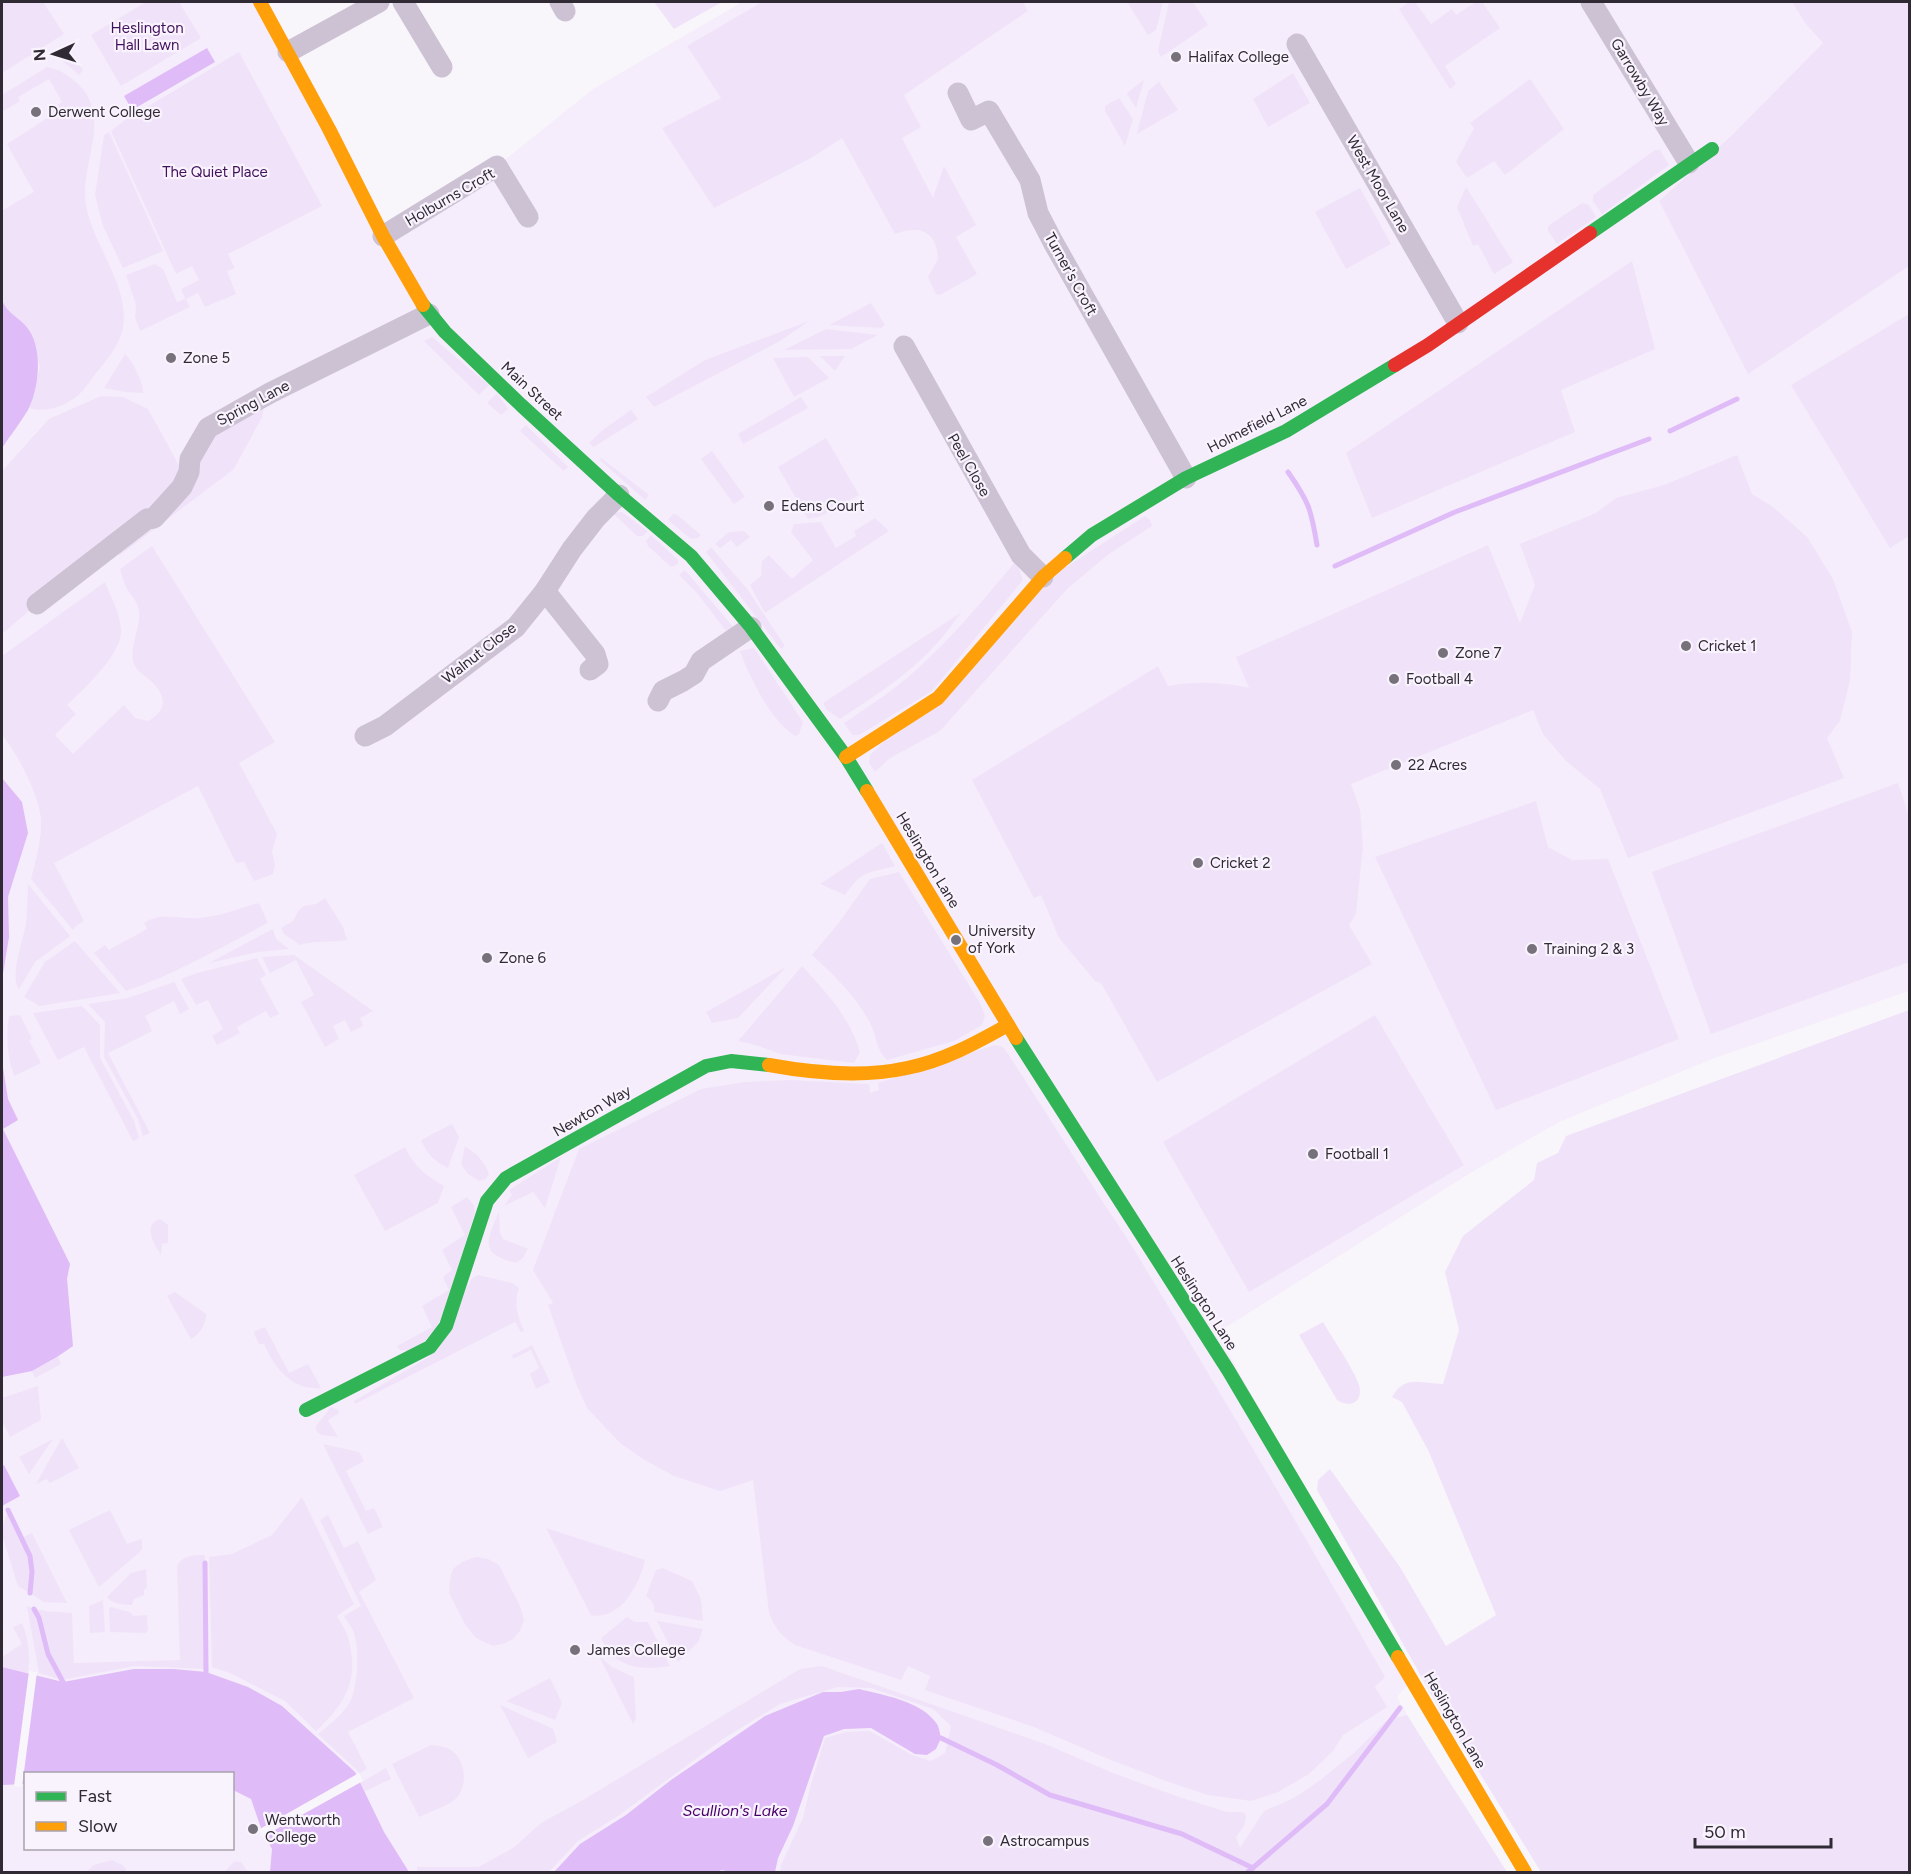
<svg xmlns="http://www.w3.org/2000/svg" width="1911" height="1874" font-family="Figtree,sans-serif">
	<rect width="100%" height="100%" fill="#f9f6fb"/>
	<path fill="#f5edfb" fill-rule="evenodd" d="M2 2H260L383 236 497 166 593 89 742 2H1792L1805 23 1824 43 1731 136 1659 201 1748 373 1909 266V991L1712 1059 1559 1122 1472 1172 1217 1333 1412 1680 1397 1697 1423 1742 1248 1872H2ZM26 1774H232V1848H26Z"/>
	<g fill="#f0e3f9">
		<path d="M4 2H43L64 34 2 73V3Z"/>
		<path d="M146 2H179L201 38 121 86 91 35Z"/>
		<path d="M654 2H722L674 29Z"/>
		<path d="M762 2H1023L1028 11 904 95 921 127 902 138 933 198 944 166 976 225 956 237 977 274 940 295 936 294 928 277 938 259C937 231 919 225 895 234L842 138 811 158 714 208 662 128 721 98 687 46Z"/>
		<path d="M1127 2H1163L1156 30 1148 35Z"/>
		<path d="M1169 2H1193L1208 25 1161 57 1158 51Z"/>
		<path d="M1409 2H1415L1431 24 1452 9 1456 15 1476 2H1482L1500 28 1445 66 1456 84 1450 89 1399 9Z"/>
		<path d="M1792 2H1909V266L1748 374 1659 201 1731 136 1823 43 1805 23Z"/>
		<path d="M71 51 83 70 79 75 59 58Z"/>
		<path d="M239 52 322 206 228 254 235 268 227 271 236 294 205 307 198 293 186 299 190 307 140 331 135 317 136 305 126 275 155 264 163 269 177 302 185 299 181 289 199 280 192 266 176 274 111 131 125 120Z"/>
		<path d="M47 67C61 70 67 74 78 84 111 115 83 160 85 197 87 242 140 294 119 340 113 354 97 371 88 384 75 403 51 414 29 408L40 367 29 329 5 308 2 300V208L3 210 34 192 7 144 49 117 47 112 62 102 49 79 18 97 20 101 2 112V95Z"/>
		<path d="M1293 73 1310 103 1268 127 1253 99Z"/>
		<path d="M1530 79 1564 129 1505 175 1494 161 1467 178 1456 162 1474 128 1470 123Z"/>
		<path d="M1144 80 1136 108 1127 94 1128 92Z"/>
		<path d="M1159 82 1178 110 1137 134 1148 91Z"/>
		<path d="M1119 98 1133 119 1125 146 1105 111V106Z"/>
		<path d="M109 132 163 251 123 268 103 226 95 195 104 135Z"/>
		<path d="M1655 150H1660L1669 165 1602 214 1593 201V195Z"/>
		<path d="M1466 187 1513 262 1494 274 1478 244 1473 246 1457 207Z"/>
		<path d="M1360 188 1391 244 1346 269 1315 212Z"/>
		<path d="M1582 203 1589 205 1596 217 1557 244 1548 231V226Z"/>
		<path d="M1632 261 1655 349 1561 390 1575 432 1372 518 1346 453Z"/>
		<path d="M871 303 885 325 881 328 829 325Z"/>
		<path d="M1909 314V536L1890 548 1791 385Z"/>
		<path d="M809 321 780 341 654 407 646 397 705 360Z"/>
		<path d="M826 329 878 335 851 349 784 350Z"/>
		<path d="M432 337 489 385 479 395 424 341Z"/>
		<path d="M125 354C132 360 144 384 143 393L125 392 104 388Z"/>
		<path d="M820 356H845L835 371Z"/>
		<path d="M808 357 829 378 794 397 773 358Z"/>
		<path d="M497 393 508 409 501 415 487 403Z"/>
		<path d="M101 396 123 397 148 409 181 469 211 435 265 402 262 417 234 469 119 556 118 551 37 604 2 634V471L49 419Z"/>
		<path d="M801 397 808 408 743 444 738 434Z"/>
		<path d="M631 410 638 419 594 447 589 443 604 429Z"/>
		<path d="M526 425 568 467 564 471 520 431Z"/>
		<path d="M826 438 859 495 819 517 808 519 778 467Z"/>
		<path d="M712 451 745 497 734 504 701 459Z"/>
		<path d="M1737 455 1752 494 1773 507 1807 537 1833 579 1852 632 1850 680 1840 721 1827 738 1844 778 1628 858 1600 789 1566 761 1543 734 1533 710 1351 784 1360 809 1363 846 1356 914 1349 925 1372 964 1157 1082 1101 983 1095 981 1059 938 1041 895 1034 898 972 780 1158 666 1168 686C1195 681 1223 682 1249 688L1236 657 1488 545 1520 623 1535 585 1520 544 1596 513 1616 498 1664 485Z"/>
		<path d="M601 458 649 495 645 500 600 460Z"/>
		<path d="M622 512 648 531 643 536H637L613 513Z"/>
		<path d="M673 514H676L701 535 698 538 691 539 668 520Z"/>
		<path d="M1145 516 1150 520 1152 526 1109 554 1068 588 940 731 890 758 875 772 869 763 870 755 1063 569Z"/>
		<path d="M875 518 889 531 765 613 750 585 762 575 761 573 762 561 769 555 792 579 813 560 791 532 794 524 821 522 836 548 856 536 854 531Z"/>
		<path d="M744 531 750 537 737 547 731 540 720 548 715 544 729 532Z"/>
		<path d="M651 535 678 560V564L671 567 648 546 646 541Z"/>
		<path d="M152 546 275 742 239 763 277 834 272 852 275 865 273 874 254 881 244 862 236 863 198 786 54 863 84 921 76 926 73 930 31 879C36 859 42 839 41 819 39 795 17 753 2 735V656L105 582C111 598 120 612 121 630 123 653 83 690 67 705L76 714 55 735 73 754 124 705 135 718 148 721C167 711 167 696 151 681 143 674 136 672 133 661 130 645 141 627 139 611 138 601 130 595 126 587 123 581 122 575 120 569Z"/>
		<path d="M711 547 748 590 785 646 781 649 706 552Z"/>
		<path d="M1016 561 1023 580 932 691 859 735H852L844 723C869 706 893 691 915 671 952 638 984 599 1016 561Z"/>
		<path d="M685 570 733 627 726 631 698 594 679 575Z"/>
		<path d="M962 612C954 621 947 632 939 641 911 673 875 696 840 719L827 710 823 703Z"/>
		<path d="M754 648 803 722 799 734 796 736C773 725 748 675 740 651Z"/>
		<path d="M1898 783 1909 816V962L1711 1034 1652 872Z"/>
		<path d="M1536 801 1548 847 1572 860 1608 859 1679 1039 1496 1110 1375 857Z"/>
		<path d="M882 843 895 866C868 873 861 871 845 895L820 884Z"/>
		<path d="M899 872 980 1003 985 1016 982 1025 954 1041 887 1060C876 1050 877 1036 870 1023 857 997 833 974 812 955L838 924 870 879Z"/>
		<path d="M28 884 70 936 35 962 19 989C9 976 24 939 26 923 27 910 28 897 28 884Z"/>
		<path d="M325 898 343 927 347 940C331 943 315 940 300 945L284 934 281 928 293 921 299 910 304 906 316 904Z"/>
		<path d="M259 903 268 923C221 947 176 974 126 991L94 953 105 945 109 950 147 929 144 923C163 911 178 920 199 918 219 917 239 908 259 903Z"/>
		<path d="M273 929 276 939 289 949 258 952 209 963Z"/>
		<path d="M75 941 120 993 40 1006 24 997 45 962Z"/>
		<path d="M294 955 373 1011 360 1018 363 1026 351 1032 345 1020 333 1026 339 1039 325 1047 301 1002 314 995 296 960 270 973 262 957Z"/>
		<path d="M257 958 266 975 260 979 279 1014 270 1018 266 1011 237 1027 240 1033 217 1045 212 1036 223 1029 208 1000 196 1005 181 979 197 973Z"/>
		<path d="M802 966C826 992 850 1017 860 1052L854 1063 780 1054 759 1046 738 1041Z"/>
		<path d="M786 967 738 1018 712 1023 706 1012Z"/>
		<path d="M174 982 189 1009 180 1014 174 1001 145 1016 152 1031 108 1053 150 1133 143 1136 138 1119 104 1057 105 1022 88 1004 128 998Z"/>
		<path d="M82 1006 100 1025V1058L134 1121 139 1138 133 1141 84 1047 58 1060 33 1013Z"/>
		<path d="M1909 1010V1872H1541L1448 1722 1453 1718 1441 1712 1317 1490 1318 1480 1330 1469 1400 1567 1446 1646 1496 1615 1429 1452 1402 1402 1392 1397C1405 1374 1421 1384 1443 1384L1459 1330 1445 1272 1463 1236 1534 1180 1537 1163 1558 1153 1566 1136Z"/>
		<path d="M20 1015 32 1039 29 1040 41 1063 14 1076C7 1056 6 1037 9 1016Z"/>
		<path d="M1375 1015 1464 1165 1249 1292 1163 1142Z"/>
		<path d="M995 1045 1003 1047 1009 1055C1038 1101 1068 1147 1097 1193 1108 1211 1121 1228 1132 1246 1218 1389 1303 1532 1385 1677L1375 1687 1387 1707 1343 1735 1333 1751 1309 1774 1278 1792 1251 1801 1208 1795 1163 1780 1101 1756 1034 1727 925 1690 930 1676 908 1666 901 1680 795 1645C781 1636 775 1628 769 1613L753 1480 720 1491 674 1476 643 1459 620 1443 587 1408 577 1386 548 1305 553 1303 533 1270 579 1149 701 1089 745 1082 790 1080 869 1084 870 1093 879 1090 878 1083Z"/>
		<path d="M452 1124 459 1137 448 1168C434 1161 427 1154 421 1140Z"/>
		<path d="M465 1146C477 1154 484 1161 489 1174L486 1179 479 1181 468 1174 461 1164Z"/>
		<path d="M405 1147C413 1166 427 1176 444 1186L438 1203 385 1231 354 1175Z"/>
		<path d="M561 1157 545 1208 533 1192 504 1206 512 1195 509 1190Z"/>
		<path d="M467 1197 474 1206 475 1212 445 1309 436 1328 421 1345 408 1351 400 1350 397 1346 432 1327 422 1306 449 1290 443 1277 452 1270 442 1250 465 1235 451 1207Z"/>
		<path d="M499 1212 500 1233 503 1239 528 1249 523 1258 516 1263C479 1254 486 1242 499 1212Z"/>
		<path d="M160 1219 168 1225V1243L162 1244 161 1255C154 1244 142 1225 160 1219Z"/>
		<path d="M478 1275 512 1283 519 1288C513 1303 518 1317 524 1331L521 1332 515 1322 355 1404 354 1401 429 1357 472 1278Z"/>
		<path d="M175 1292 206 1314C206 1324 200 1334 191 1339L167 1296Z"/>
		<path d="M1323 1322C1333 1339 1353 1368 1359 1385 1361 1391 1360 1399 1355 1402 1349 1406 1342 1403 1337 1400L1299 1335Z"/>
		<path d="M265 1327 289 1373 308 1364 321 1388C292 1391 275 1368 264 1344H259L254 1334 255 1331Z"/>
		<path d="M532 1345 550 1382 536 1389 530 1374 539 1368 531 1350 513 1359 512 1355Z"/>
		<path d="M58 1357 61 1364 35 1378 32 1371Z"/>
		<path d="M38 1386 41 1420 10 1437 4 1425 2 1426V1398Z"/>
		<path d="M331 1407 338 1410 339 1413 328 1420 338 1437 321 1435 316 1431V1426Z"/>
		<path d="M62 1438 79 1468 50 1483 47 1479 36 1484Z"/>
		<path d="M53 1439 29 1474 19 1457Z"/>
		<path d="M323 1444 359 1452 364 1461 346 1471 366 1511 374 1508 383 1527 368 1534Z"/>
		<path d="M302 1497 354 1604 337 1616C341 1623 346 1630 348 1637 360 1679 346 1703 316 1731L285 1701 230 1673 212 1667 209 1557 232 1554 272 1535Z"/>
		<path d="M8 1510 23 1537 32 1533 67 1603 44 1602 18 1586 2 1535V1528Z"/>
		<path d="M110 1510 127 1544 142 1539V1550L99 1587 69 1530Z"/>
		<path d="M328 1515 344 1548 358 1541 376 1580 359 1592 414 1698 348 1732 367 1769 360 1773 318 1734C330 1724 344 1714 351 1700 358 1684 359 1649 354 1633 352 1627 347 1621 344 1616L361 1606 320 1520Z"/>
		<path d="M546 1528 645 1560C640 1584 620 1621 591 1615Z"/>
		<path d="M205 1555V1669L134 1666 62 1680 39 1673 27 1606C45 1613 54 1611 72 1613L74 1663 180 1660 177 1566C183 1555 193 1555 205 1555Z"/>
		<path d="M476 1557 488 1559 499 1565 520 1606 524 1620 520 1631 512 1640 502 1644 493 1646 476 1638 466 1626 449 1593 450 1579 453 1569 462 1562Z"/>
		<path d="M663 1568 692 1581 701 1599 703 1621 654 1612C655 1605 652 1600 646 1596L656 1570Z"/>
		<path d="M146 1569 147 1587 144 1590V1595L134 1599 132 1605C124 1605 112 1604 107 1597L131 1573Z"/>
		<path d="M103 1600 105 1632 90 1633 89 1606Z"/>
		<path d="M111 1607 130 1612 133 1616 147 1615 148 1630 146 1633 110 1632 109 1609Z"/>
		<path d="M627 1617 635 1622H648L670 1666C641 1671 614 1668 601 1638Z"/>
		<path d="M657 1621 703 1629 698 1642 678 1662Z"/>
		<path d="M22 1623C29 1639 30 1656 28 1673L2 1667V1657L22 1644 13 1627Z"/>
		<path d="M599 1656 612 1667 634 1677 636 1718 633 1724Z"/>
		<path d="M822 1666 1045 1744 1113 1773 1179 1797 1227 1812H1243L1246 1816 1244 1826 1236 1837 1240 1848 1264 1811 1294 1798 1319 1781 1355 1752 1387 1720 1407 1715 1507 1872H780L781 1865 803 1818 811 1784 825 1738 846 1732 870 1731 912 1755 931 1761 945 1753 951 1726 933 1709 871 1688 838 1687 780 1704 723 1739 618 1816 578 1841 549 1872H417V1867H478L513 1848 541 1823 583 1800 800 1669Z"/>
		<path d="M550 1678 562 1703 555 1720 506 1701Z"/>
		<path d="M500 1705 553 1729 557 1742 528 1758Z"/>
		<path d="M431 1745C437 1746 445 1746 449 1749 467 1758 469 1790 453 1801 443 1808 429 1812 419 1817L392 1764Z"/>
		<path d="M386 1768 391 1779 365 1791 360 1783Z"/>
		<path d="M112 1860 124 1866 127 1872H86L94 1865Z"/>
		<path d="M235 1861 241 1862 248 1872H224Z"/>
	</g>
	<g fill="#dfbbf8">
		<path d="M207 48 215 62 132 110 124 96Z"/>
		<path d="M2 300C7 314 21 318 29 330 43 351 39 389 28 410 20 423 10 436 2 448Z"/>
		<path d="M2 778 22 802 28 833 8 897 9 937 2 980Z"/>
		<path d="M2 1061 8 1099 18 1120 3 1129 70 1264 67 1279 73 1346 57 1357 32 1371 2 1377Z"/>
		<path d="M4 1465 20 1496 2 1506V1466Z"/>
		<path d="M2 1667 63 1682 134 1669H174L206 1672 248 1687 282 1706 355 1772 384 1832 409 1872H270L272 1849 261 1828 251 1799 233 1790 232 1774H26L25 1784 2 1785Z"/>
		<path d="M859 1689C883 1695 922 1701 937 1724 939 1727 940 1734 941 1738L936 1749 927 1755 915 1754 871 1728 844 1729 824 1736 793 1826 778 1858 775 1872H732L721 1870 719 1872H554L580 1844 626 1815 671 1780 765 1716 823 1692H841Z"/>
	</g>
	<g fill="#f9f6fb">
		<path d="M29 1671 37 1672 22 1787 14 1786Z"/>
		<path d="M359 1773 363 1781 262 1837 258 1830Z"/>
	</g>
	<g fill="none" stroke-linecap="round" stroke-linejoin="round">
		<g stroke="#dfbbf8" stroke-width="5">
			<path d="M1670 431 1737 399"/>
			<path d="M1288 472C1309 502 1311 509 1317 545"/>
			<path d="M1335 566 1455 512 1649 439"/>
			<path d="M8 1510 30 1556 32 1572 30 1593"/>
			<path d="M205 1563 206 1672"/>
			<path d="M34 1609 39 1618 48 1654 63 1682"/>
			<path d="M941 1738 997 1765 1050 1795 1182 1834 1253 1868"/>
			<path d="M1248 1872 1327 1804 1400 1708"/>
		</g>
		<g stroke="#ccc2d4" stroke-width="21">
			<path d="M403 2 442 67"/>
			<path d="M560 2 565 11"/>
			<path d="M1591 2 1689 163"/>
			<path d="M1297 44 1458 323"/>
			<path d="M288 52 379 2"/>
			<path d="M958 93 971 120 989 111 1030 180 1038 213 1053 242 1186 478"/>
			<path d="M383 236 497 166 528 217"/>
			<path d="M904 346 1021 555 1043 577"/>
			<path d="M545 591 595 654 598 664 590 670"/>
			<path d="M37 604 147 519 154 518 182 487 189 472 190 459 208 428 270 393 429 314"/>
			<path d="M658 701 663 691 683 681 694 674 701 661 751 627"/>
			<path d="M365 736 385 726 516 627 545 591 572 549 596 518 619 495"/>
		</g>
		<g stroke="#30b455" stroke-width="14">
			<path d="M1590 233 1712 149"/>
			<path d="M423 305 445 332 521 405 619 495 691 556 751 627 846 757 867 791"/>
			<path d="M1065 558 1092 535 1186 478 1286 431 1395 365"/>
			<path d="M1016 1038 1228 1370 1398 1657"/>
			<path d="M306 1410 430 1347 446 1326 487 1201 506 1178 706 1066 731 1061 769 1065"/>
		</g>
		<g stroke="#ff9f0a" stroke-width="14">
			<path d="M260 2 329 129 383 236 423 305"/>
			<path d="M846 757 938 698 1043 577 1065 558"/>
			<path d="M867 791 1016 1038"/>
			<path d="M769 1065C813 1073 862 1078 907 1068 943 1061 976 1043 1008 1025"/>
			<path d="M1398 1657 1525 1872"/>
		</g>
		<path stroke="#e5322d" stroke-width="14" d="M1395 365 1428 345 1590 233"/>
	</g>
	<g fill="#76717a" stroke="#f9f3fe" stroke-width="2">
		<circle cx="1176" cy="57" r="6"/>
		<circle cx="36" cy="112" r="6"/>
		<circle cx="171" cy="358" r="6"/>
		<circle cx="769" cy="506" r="6"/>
		<circle cx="1686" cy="646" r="6"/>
		<circle cx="1443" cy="653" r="6"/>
		<circle cx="1394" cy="679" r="6"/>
		<circle cx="1396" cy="765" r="6"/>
		<circle cx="1198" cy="863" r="6"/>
		<circle cx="956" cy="940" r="6"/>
		<circle cx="1532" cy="949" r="6"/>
		<circle cx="487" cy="958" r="6"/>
		<circle cx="1313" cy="1154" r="6"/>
		<circle cx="575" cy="1650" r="6"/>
		<circle cx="253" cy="1829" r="6"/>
		<circle cx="988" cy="1841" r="6"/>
	</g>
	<g text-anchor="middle" stroke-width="4.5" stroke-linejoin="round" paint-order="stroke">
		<g font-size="15" fill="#41105b" stroke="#f9f3fe">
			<text x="147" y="33">Heslington<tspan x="147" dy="17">Hall Lawn</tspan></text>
			<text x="215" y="177">The Quiet Place</text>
		</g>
		<g font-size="15" fill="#302a34" stroke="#f9f3fe" text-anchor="start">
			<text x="1188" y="62">Halifax College</text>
			<text x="48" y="117">Derwent College</text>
			<text x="183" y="363">Zone 5</text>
			<text x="781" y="511">Edens Court</text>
			<text x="1698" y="651">Cricket 1</text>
			<text x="1455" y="658">Zone 7</text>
			<text x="1406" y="684">Football 4</text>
			<text x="1408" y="770">22 Acres</text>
			<text x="1210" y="868">Cricket 2</text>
			<text x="968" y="936">University<tspan x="968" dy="17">of York</tspan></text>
			<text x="1544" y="954">Training 2 &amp; 3</text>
			<text x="499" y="963">Zone 6</text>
			<text x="1325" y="1159">Football 1</text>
			<text x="587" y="1655">James College</text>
			<text x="265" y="1825">Wentworth<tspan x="265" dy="17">College</tspan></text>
			<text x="1000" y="1846">Astrocampus</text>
		</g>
		<g font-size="15" fill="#302a34" stroke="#f9f3fe">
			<text transform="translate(1640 82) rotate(59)" y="5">Garrowby Way</text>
			<text transform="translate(1378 184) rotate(60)" y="5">West Moor Lane</text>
			<text transform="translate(450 197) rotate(-30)" y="5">Holburns Croft</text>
			<text transform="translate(1071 274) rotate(61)" y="5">Turner's Croft</text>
			<text transform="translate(532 391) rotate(43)" y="5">Main Street</text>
			<text transform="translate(253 403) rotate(-28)" y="5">Spring Lane</text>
			<text transform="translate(1257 424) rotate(-27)" y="5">Holmefield Lane</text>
			<text transform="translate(969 465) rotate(60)" y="5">Peel Close</text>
			<text transform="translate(479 653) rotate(-38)" y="5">Walnut Close</text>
			<text transform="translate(928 860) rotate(59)" y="5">Heslington Lane</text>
			<text transform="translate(592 1111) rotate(-30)" y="5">Newton Way</text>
			<text transform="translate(1204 1303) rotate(57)" y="5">Heslington Lane</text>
			<text transform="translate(1455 1720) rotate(60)" y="5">Heslington Lane</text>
		</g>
		<g font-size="16" font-style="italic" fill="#480069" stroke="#f9f3fe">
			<text x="735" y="1816">Scullion's Lake</text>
		</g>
	</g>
	<rect width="1911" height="1874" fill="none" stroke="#302a34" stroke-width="6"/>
	<rect x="24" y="1772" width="210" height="78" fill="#f9f3fe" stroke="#a9a3ad" stroke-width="1.5"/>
	<rect x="36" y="1792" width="30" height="9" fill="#30b455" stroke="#a9a3ad" stroke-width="1.5"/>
	<text x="78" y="1802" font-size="18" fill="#302a34">Fast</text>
	<rect x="36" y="1822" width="30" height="9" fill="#ff9f0a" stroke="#a9a3ad" stroke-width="1.5"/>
	<text x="78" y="1832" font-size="18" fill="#302a34">Slow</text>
	<g transform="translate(54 54) rotate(266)" stroke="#f9f3fe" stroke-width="4.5" paint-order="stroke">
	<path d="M0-4.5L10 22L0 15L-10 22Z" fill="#302a34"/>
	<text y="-9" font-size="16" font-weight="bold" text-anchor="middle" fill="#302a34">N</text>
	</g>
	<path d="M1695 1838v9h136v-9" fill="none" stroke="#302a34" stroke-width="3"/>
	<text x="1704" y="1838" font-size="18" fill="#302a34" stroke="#f9f3fe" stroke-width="4.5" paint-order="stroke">50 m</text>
</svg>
